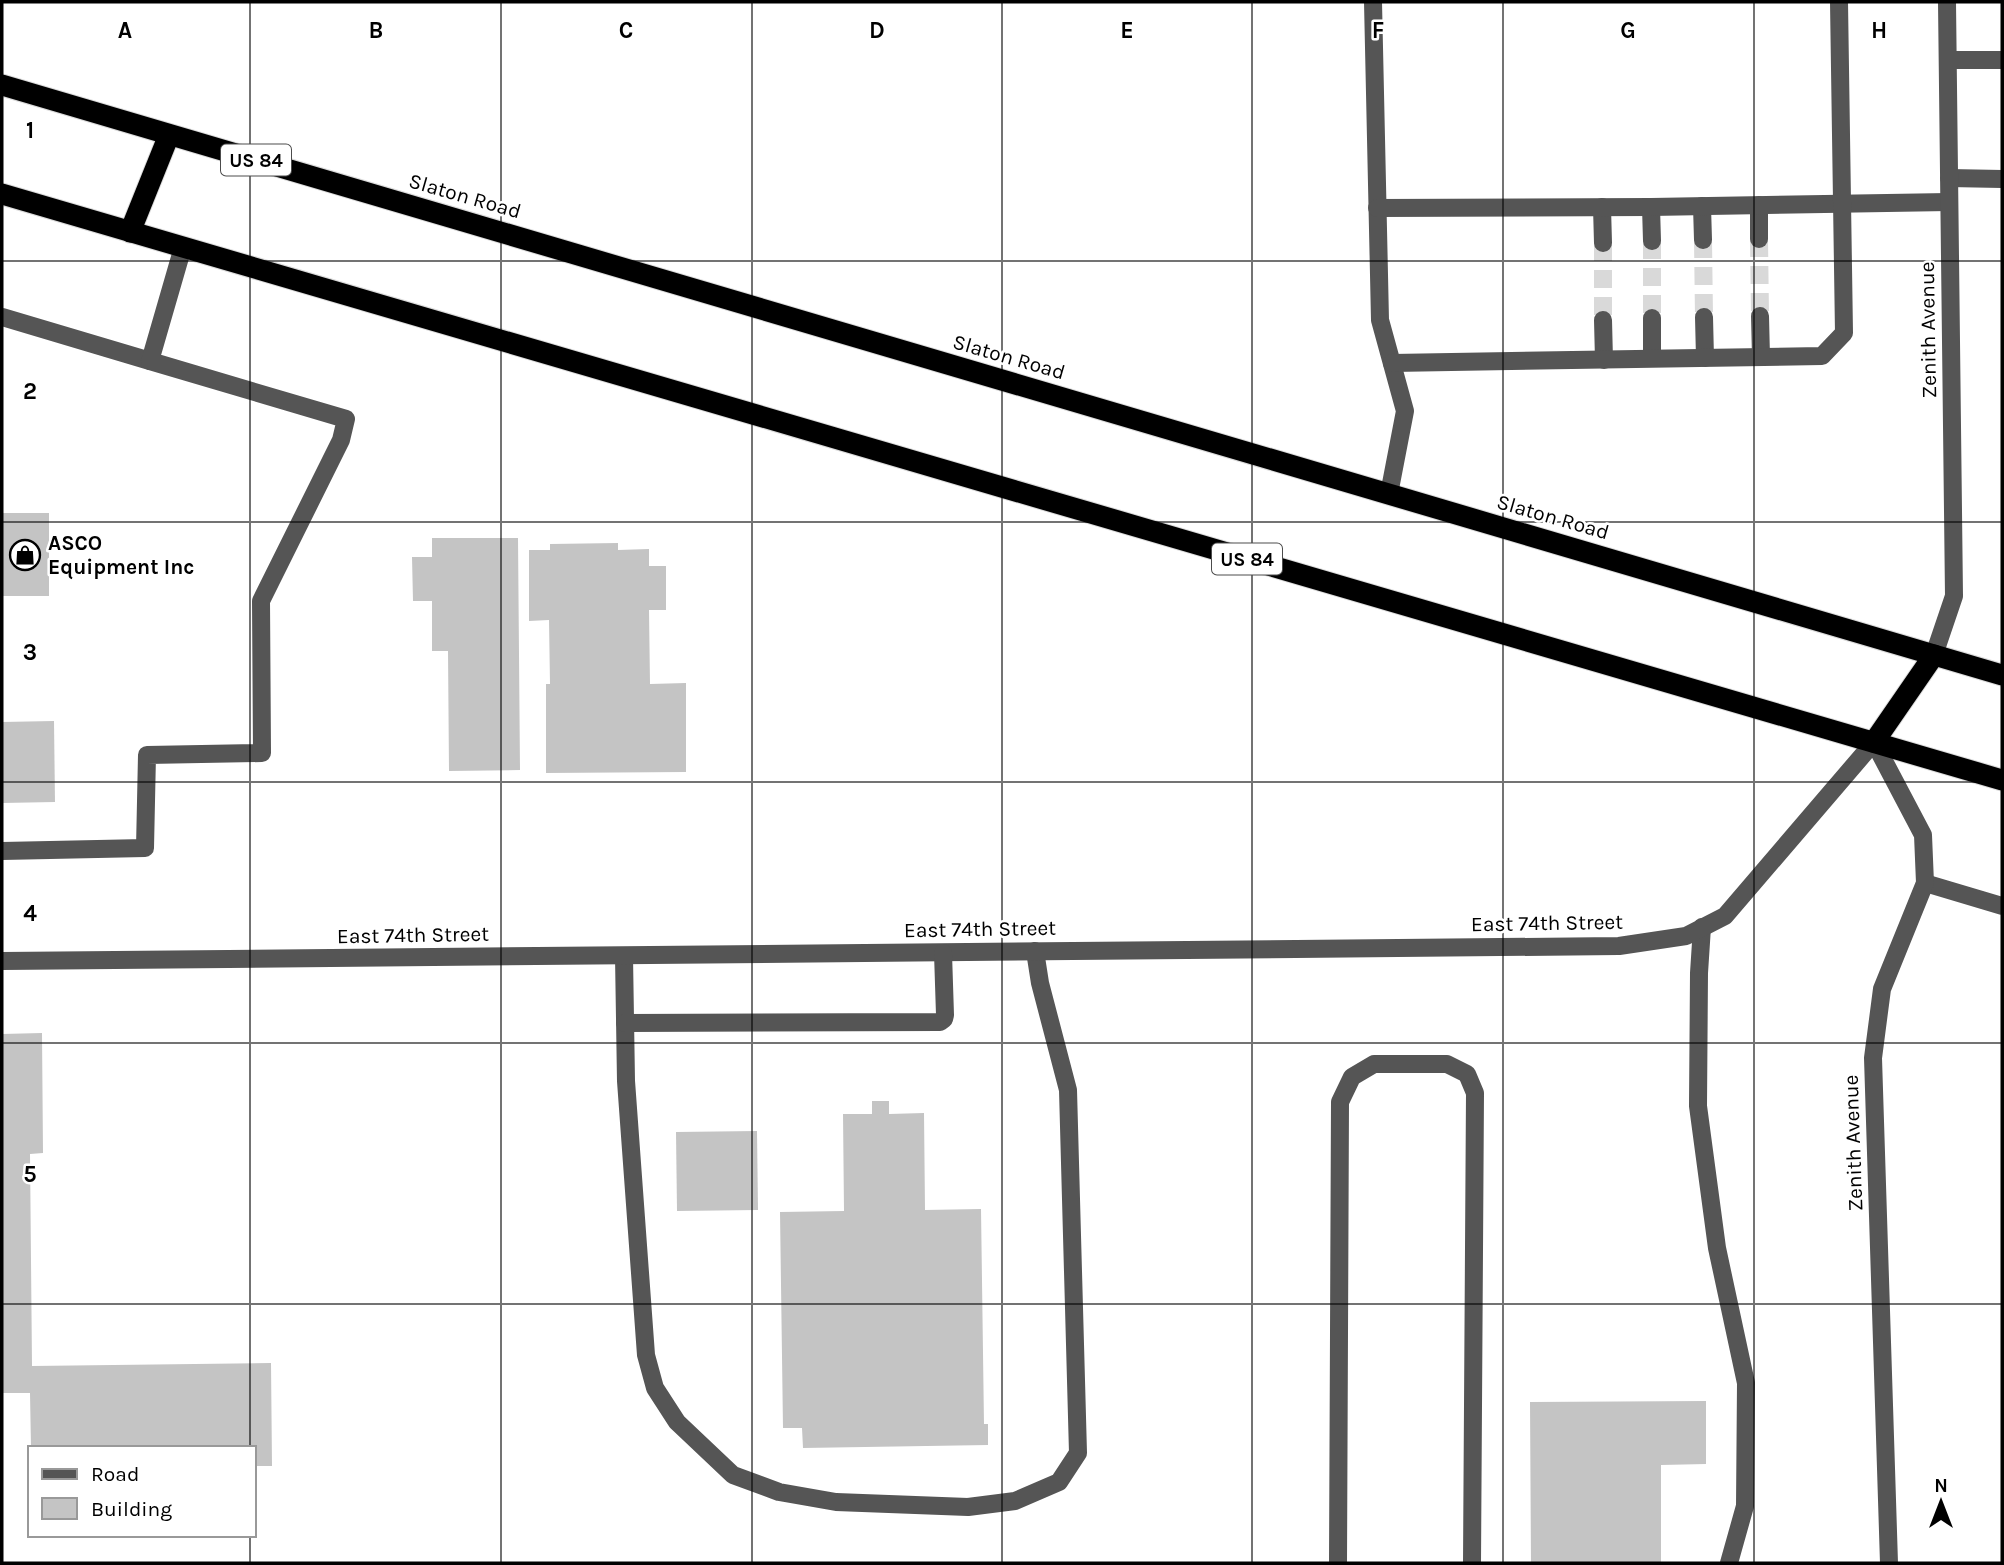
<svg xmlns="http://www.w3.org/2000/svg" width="2004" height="1565" font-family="Karla,sans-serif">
	<rect width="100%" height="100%" fill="#fff"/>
	<g fill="#c4c4c4">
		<rect x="2" y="513" width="47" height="83"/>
		<path d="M432 538H518L520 770 449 771 448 651H432V601H413L412 557H432Z"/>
		<path d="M618 543V550L649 549V566H666V610H649L650 684 686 683V772L546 773V684H550L549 620 529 621V550H550V544Z"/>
		<path d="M54 721 55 802 2 803V722Z"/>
		<path d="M42 1033 43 1153 30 1154 32 1366 271 1363 272 1466H254V1448H31L30 1393H2V1034Z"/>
		<path d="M872 1101H889V1114L924 1113 925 1210 981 1209 984 1424H988V1445L803 1448 802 1428H783L780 1212 844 1211 843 1114H872Z"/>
		<path d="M757 1131 758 1210 677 1211 676 1132Z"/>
		<path d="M1706 1401V1464L1661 1465V1563H1531L1530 1402Z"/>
	</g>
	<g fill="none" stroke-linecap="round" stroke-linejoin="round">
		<g stroke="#d9d9d9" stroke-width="18" stroke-dasharray="18 9" stroke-linecap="butt">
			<path d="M1759 239 1760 316"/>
			<path d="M1703 240 1704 317"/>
			<path d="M1652 241V318"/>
			<path d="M1603 243V320"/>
		</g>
		<g stroke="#dbdbdb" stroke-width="23">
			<g id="highway">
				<path d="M2 85 2002 675"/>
				<path d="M2 194 2002 780"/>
				<path d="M130 232 169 135"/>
				<path d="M1874 742 1934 655"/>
			</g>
		</g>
		<g stroke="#555" stroke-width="18">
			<path d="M1373 2 1380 320 1405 411 1389 494"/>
			<path d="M1948 60H2002"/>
			<path d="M1949 178 2002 179"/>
			<path d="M1759 205V239"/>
			<path d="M1702 206 1703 240"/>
			<path d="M1602 207 1603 243"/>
			<path d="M1651 207 1652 241"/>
			<path d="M1377 208 1651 207 1949 202"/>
			<path d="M1760 316 1761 357"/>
			<path d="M2 317 150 361"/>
			<path d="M1704 317 1705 358"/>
			<path d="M1652 318V358"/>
			<path d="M1603 320 1604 360"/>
			<path d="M1392 363 1822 356 1844 333 1839 2"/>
			<path d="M1934 655 1954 596 1947 2"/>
			<path d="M2 851 145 848 147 755 262 753 261 601 341 440 346 419 150 361 183 247"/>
			<path d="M1925 883 2002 906"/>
			<path d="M1702 927 1699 973 1698 1106 1717 1248 1746 1383 1745 1506 1729 1563"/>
			<path d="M624 956 626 1081 646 1355 655 1388 677 1422 733 1475 779 1492 836 1502 968 1507 1015 1501 1059 1482 1078 1453 1068 1090 1040 983 1035 951"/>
			<path d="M2 961 1619 946 1686 936 1725 916 1874 742 1923 835 1925 883 1882 989 1873 1058 1889 1563"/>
			<path d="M625 1023 940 1022 944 1019 945 1015 943 953"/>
			<path d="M1338 1563 1340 1102 1352 1077 1374 1064H1447L1467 1074 1475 1093 1472 1563"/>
		</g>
		<use href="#highway" stroke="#000" stroke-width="21"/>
	</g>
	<path fill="none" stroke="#000" stroke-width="2" stroke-opacity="0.55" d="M250 2V1448M501 2V1563M752 2V1563M1002 2V1563M1252 2V1563M1503 2V1563M1754 2V1563M2 261H2002M2 522H2002M2 782H2002M2 1043H2002M2 1304H2002M250 1535V1563"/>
	<defs>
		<g id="shop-ring" transform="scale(1.575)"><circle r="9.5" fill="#fff" stroke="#000" stroke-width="1.5"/><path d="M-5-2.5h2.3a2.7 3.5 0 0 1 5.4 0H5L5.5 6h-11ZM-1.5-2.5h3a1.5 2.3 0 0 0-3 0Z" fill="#000"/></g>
	</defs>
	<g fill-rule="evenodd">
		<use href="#shop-ring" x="25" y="555"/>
	</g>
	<g text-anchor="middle" stroke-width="5" stroke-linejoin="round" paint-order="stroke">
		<g fill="#fff" stroke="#4c4c4c" stroke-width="2">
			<rect x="221" y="144.5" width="70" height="31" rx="5"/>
			<rect x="1212" y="543.5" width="70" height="31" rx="5"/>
		</g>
		<g font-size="19" font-weight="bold" fill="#000">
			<text x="256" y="167">US 84</text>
			<text x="1247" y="566">US 84</text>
		</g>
		<g font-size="21" fill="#000" stroke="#fff">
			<text transform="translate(465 196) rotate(16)" y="7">Slaton Road</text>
			<text transform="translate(1928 330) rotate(-91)" y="7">Zenith Avenue</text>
			<text transform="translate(1009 357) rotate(16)" y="7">Slaton Road</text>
			<text transform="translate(1553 517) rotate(16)" y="7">Slaton Road</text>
			<text transform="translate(1547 923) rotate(-1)" y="7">East 74th Street</text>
			<text transform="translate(980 929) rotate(-1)" y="7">East 74th Street</text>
			<text transform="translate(413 935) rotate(-1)" y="7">East 74th Street</text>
			<text transform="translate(1853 1143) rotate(-92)" y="7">Zenith Avenue</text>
		</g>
		<g font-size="21" font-weight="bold" fill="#000" stroke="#fff" text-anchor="start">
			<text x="48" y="550">ASCO<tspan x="48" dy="24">Equipment Inc</tspan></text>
		</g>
	</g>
	<g font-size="23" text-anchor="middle" font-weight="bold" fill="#000" stroke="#fff" stroke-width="5" stroke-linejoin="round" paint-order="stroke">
		<text x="125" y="38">A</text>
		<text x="376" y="38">B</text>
		<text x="626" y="38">C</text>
		<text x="877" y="38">D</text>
		<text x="1127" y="38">E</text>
		<text x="1378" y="38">F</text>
		<text x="1628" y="38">G</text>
		<text x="1879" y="38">H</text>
		<text x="30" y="138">1</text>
		<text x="30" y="399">2</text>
		<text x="30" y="660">3</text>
		<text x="30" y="921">4</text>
		<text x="30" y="1182">5</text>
	</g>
	<rect width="2004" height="1565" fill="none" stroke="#000000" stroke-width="7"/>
	<rect x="28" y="1446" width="228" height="91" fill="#ffffff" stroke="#999999" stroke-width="2"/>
	<rect x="42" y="1469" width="35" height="10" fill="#555555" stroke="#999999" stroke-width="2"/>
	<text x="91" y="1481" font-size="21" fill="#000000">Road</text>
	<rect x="42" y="1498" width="35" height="21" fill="#c4c4c4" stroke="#999999" stroke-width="2"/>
	<text x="91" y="1516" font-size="21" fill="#000000">Building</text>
	<g transform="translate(1941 1502)" stroke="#ffffff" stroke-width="5" paint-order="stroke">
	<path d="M0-5L12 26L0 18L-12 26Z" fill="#000000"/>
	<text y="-10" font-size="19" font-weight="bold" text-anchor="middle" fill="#000000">N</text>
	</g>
</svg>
